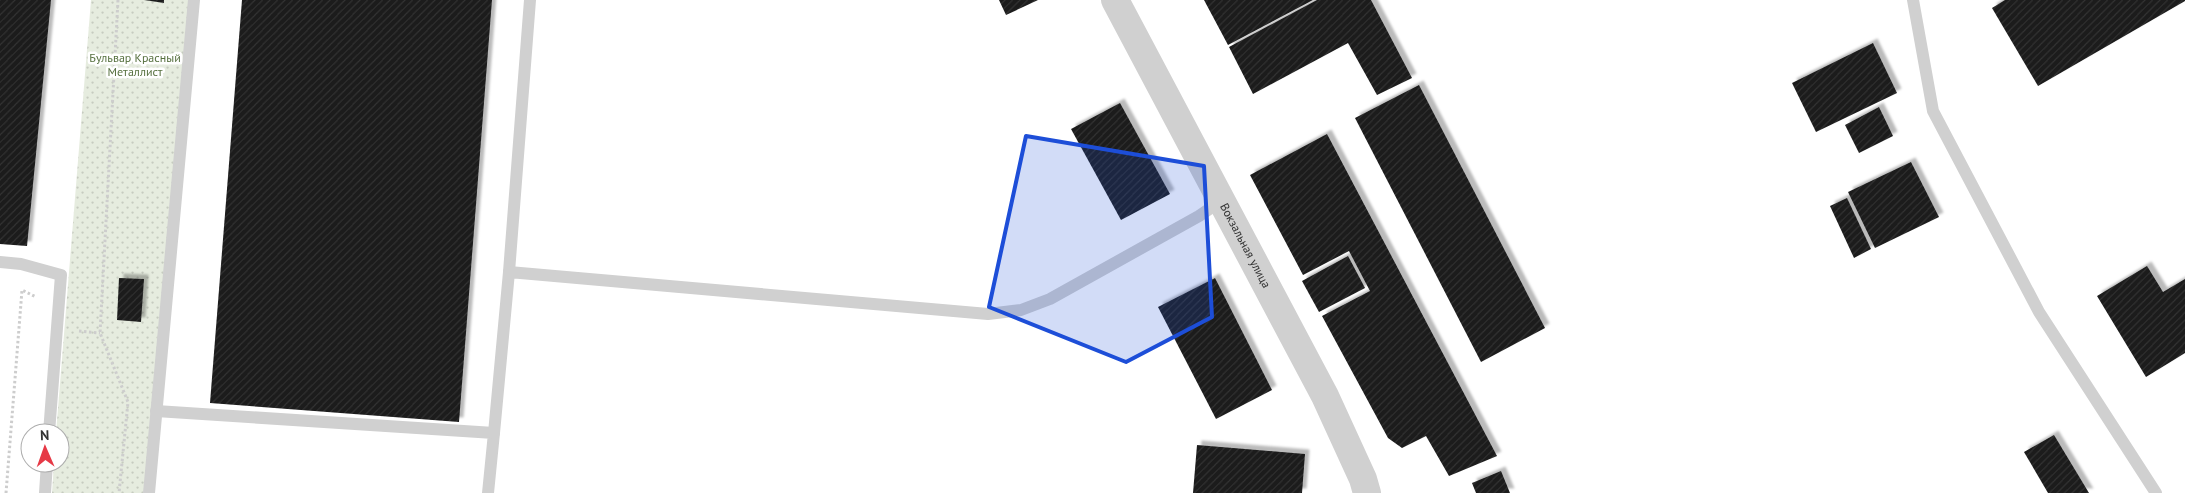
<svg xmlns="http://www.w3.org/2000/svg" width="2185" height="493" font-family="'PT Sans',sans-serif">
	<defs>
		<pattern id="park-dots" width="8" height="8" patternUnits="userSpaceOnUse" patternTransform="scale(1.25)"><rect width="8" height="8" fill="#e6ecdf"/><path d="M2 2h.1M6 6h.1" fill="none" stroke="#c6cbc0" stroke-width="1.8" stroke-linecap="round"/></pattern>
		<pattern id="building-hatch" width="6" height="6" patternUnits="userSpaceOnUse" patternTransform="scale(1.25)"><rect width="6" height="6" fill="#1a1a1a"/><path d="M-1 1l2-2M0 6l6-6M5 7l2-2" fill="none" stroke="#333"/></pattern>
		<filter id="shadow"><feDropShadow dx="4.5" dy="-4.5" stdDeviation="1" flood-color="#0004"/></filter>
	</defs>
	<rect width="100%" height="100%" fill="#fff"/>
	<path fill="url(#park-dots)" d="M91 0H189L149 493H52L54 463H60V433H56Z"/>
	<g fill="url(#building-hatch)" filter="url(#shadow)">
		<path d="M0 0H51L27 246 0 244Z"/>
		<path d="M144 0H164V3Z"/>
		<path d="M242 0H492L459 422 210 403Z"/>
		<path d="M999 0H1038L1006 15Z"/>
		<path d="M1204 0H1313L1228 45Z"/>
		<path d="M1317 0H1371L1412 78 1377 95 1348 43 1253 94 1229 47Z"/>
		<path d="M2005 0H2185V1L2038 86 1992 8Z"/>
		<path d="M1873 43 1897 93 1816 132 1792 83Z"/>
		<path d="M1419 85 1545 328 1481 362 1355 118Z"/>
		<path d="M1120 103 1170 194 1121 220 1071 129Z"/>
		<path d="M1879 107 1893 136 1859 153 1845 125Z"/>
		<path d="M1327 134 1497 456 1449 476 1426 436 1402 448 1388 438 1322 316 1370 291 1349 251 1303 275 1250 175Z"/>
		<path d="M1911 162 1939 217 1875 248 1848 192Z"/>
		<path d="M1847 198 1871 249 1854 258 1830 206Z"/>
		<path d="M1348 256 1365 288 1319 312 1302 281Z"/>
		<path d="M2147 266 2163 292 2185 279V353L2146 377 2097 296Z"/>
		<path d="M119 278 144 279 141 322 117 320Z"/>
		<path d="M1215 278 1272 390 1216 419 1158 307Z"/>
		<path d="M2054 435 2089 493H2048L2024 452Z"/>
		<path d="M1197 445 1305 454 1302 493H1193Z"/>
		<path d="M1501 471 1510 493H1476L1472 483Z"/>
	</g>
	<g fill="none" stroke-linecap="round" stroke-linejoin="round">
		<g stroke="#cdcdcd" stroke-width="3" stroke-dasharray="2.5 2.5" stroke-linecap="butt">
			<path d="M118 0 100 333 128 402 119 493"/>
			<path d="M79 331 100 333"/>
			<path d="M6 493 22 290 36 297"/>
		</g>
		<g stroke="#d0d0d0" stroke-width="12">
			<path d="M1913 0 1933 111 2039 312 2156 493"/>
			<path d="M0 262 21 264 61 275 49 433"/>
			<path d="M509 272 530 0"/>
			<path d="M156 411 494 433 488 493"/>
			<path d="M494 433 509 272 988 314 1021 310 1050 299 1199 216 1221 201"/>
			<path d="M45 493 47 463"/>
			<path d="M149 493 194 0"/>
		</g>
		<path stroke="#d0d0d0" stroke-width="28" id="s1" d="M1115 0 1325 396 1363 479 1367 493"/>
	</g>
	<path fill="#1d4ed8" fill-opacity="0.2" stroke="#1d4ed8" stroke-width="4" stroke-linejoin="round" d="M1026 136 1204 166 1212 317 1126 362 989 307Z"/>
	<g text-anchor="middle" stroke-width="5" stroke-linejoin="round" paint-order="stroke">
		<g font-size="12" fill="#56703f" stroke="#fff">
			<text x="135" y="62">Бульвар Красный<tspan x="135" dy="14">Металлист</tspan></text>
		</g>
		<g font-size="12" fill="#333" stroke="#fff">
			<text dy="4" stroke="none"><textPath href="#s1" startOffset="278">Вокзальная улица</textPath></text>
		</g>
	</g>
	<g transform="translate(45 448) rotate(358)"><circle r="24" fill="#ffffff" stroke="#adadad"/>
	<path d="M0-4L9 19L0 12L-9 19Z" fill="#e63946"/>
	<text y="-8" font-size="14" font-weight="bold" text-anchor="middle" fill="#333333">N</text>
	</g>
</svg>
